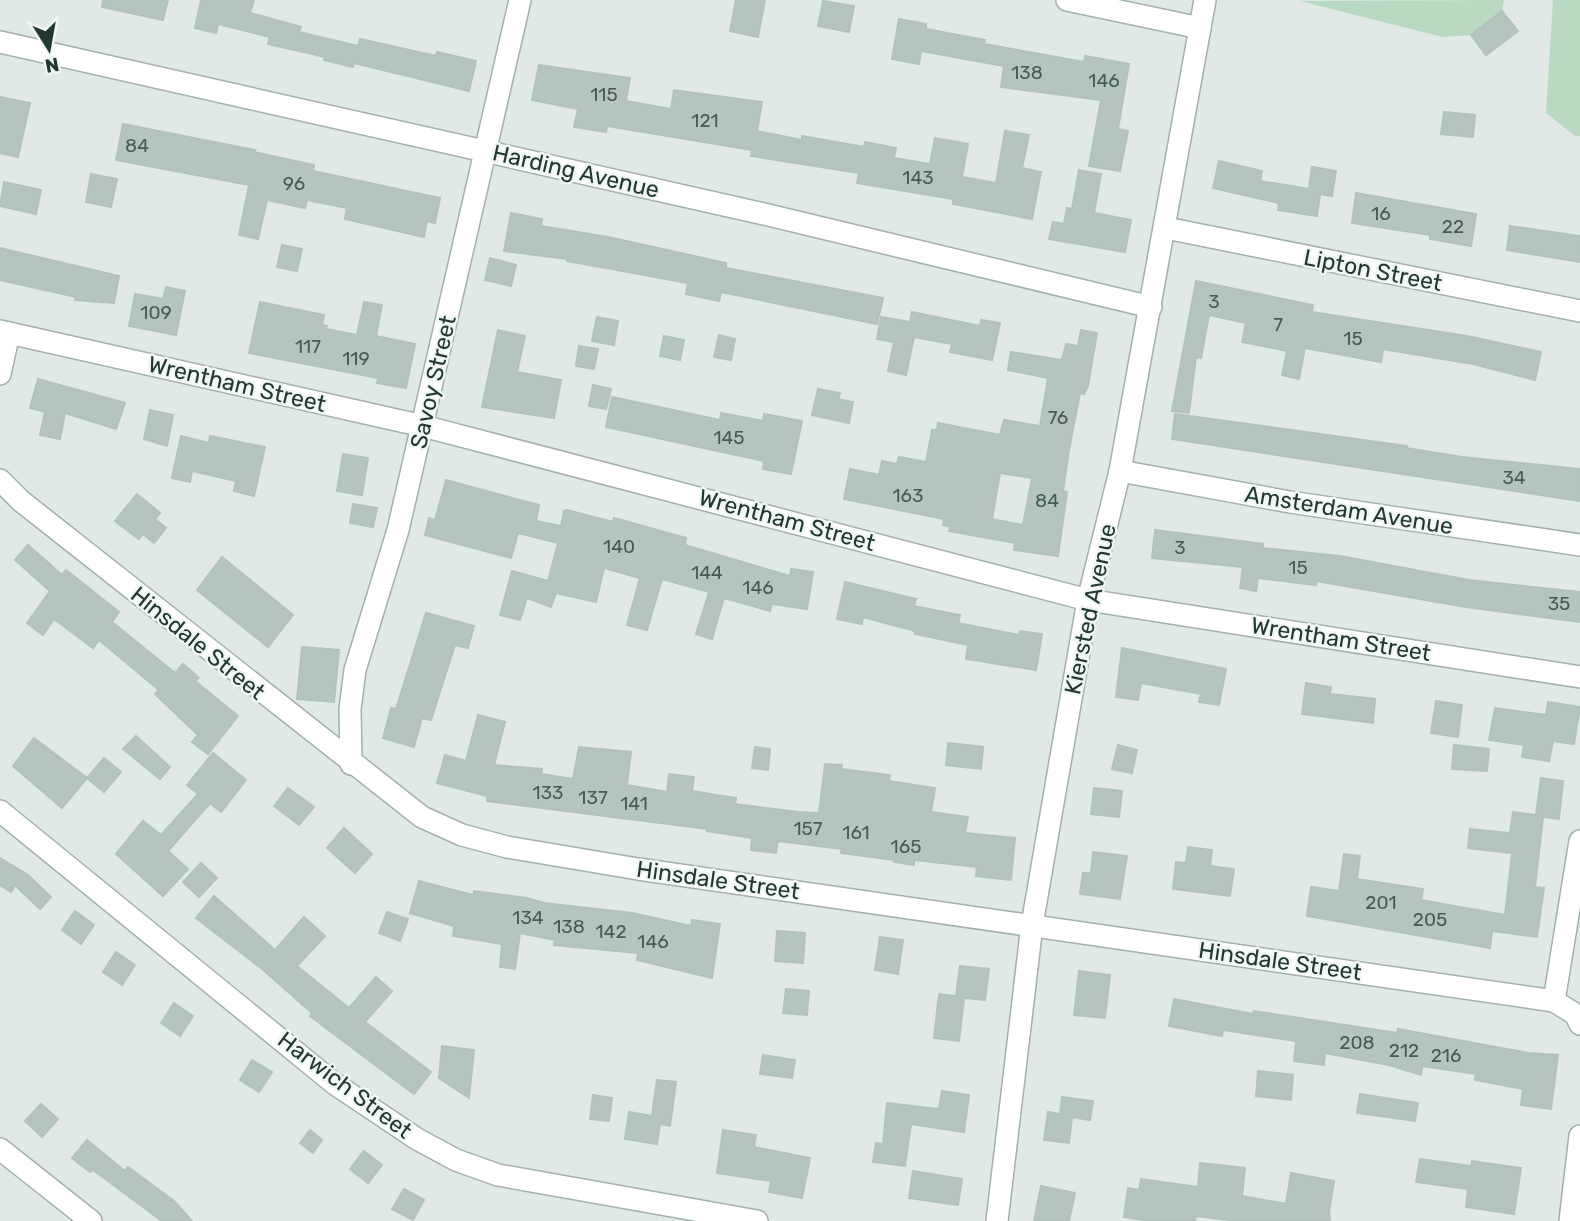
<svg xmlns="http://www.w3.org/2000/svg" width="1580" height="1221" font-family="Rubik,sans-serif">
	<rect width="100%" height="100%" fill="#e0e9e5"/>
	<g fill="#bad9c2">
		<path d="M1504 0 1502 11 1471 35 1442 37 1300 1Z"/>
		<path d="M1553 0H1580V136H1575L1546 113Z"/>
	</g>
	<g fill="#b6c4be" stroke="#b3c2bc" stroke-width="2" fill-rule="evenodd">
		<path d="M103 0H168L163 20 102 7Z"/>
		<path d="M201 0H254L250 13 301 27 299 32 358 46 360 39 436 56 437 52 476 61 469 91 354 63 353 67 324 60 325 57 268 44 270 37 218 24 216 33 195 28Z"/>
		<path d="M736 0H765L758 37 730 31Z"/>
		<path d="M823 1 854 6 849 32 818 26Z"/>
		<path d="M1502 11 1518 31 1486 55 1471 35Z"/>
		<path d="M899 19 926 24V29L985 40 984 44 1084 62 1085 56 1129 64 1118 129 1128 131 1120 171 1089 166 1101 100 1001 87 1004 66 921 51 919 64 892 59Z"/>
		<path d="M539 65 630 78 626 101 671 109 674 90 762 102 757 131 802 140V136L864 147 865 142 896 148 894 158 930 164 935 138 968 144 962 177 996 183 1005 131 1029 135 1022 168 1041 172 1032 219 953 204V199L857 183 859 173 751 156 752 150 607 126 606 132 574 127 578 109 532 100Z"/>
		<path d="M0 97 30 103 18 157 0 153Z"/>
		<path d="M1444 112 1475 115 1473 137 1441 134Z"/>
		<path d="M123 124 255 150 254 152 314 165 313 171 440 198 435 223 427 221 424 237 345 219 347 208 307 200 305 208 267 200 258 239 239 235 249 185 116 160Z"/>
		<path d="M1219 161 1262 171 1260 181 1309 189 1312 167 1336 171 1332 196 1320 194 1317 216 1278 210 1279 203 1213 188Z"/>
		<path d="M1079 170 1101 174 1094 213 1131 220 1125 252 1049 239 1053 222 1064 224 1067 208 1072 209Z"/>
		<path d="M91 174 117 179 111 207 86 202Z"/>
		<path d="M4 182 41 190 36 214 0 206Z"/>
		<path d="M1356 193 1476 214 1471 246 1430 239V235L1352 223Z"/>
		<path d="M511 213 542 219 541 226 608 237 726 263V268L883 298 877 324 721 292 719 301 686 294 688 283 567 261V259L504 251Z"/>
		<path d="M1510 226 1580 236V262L1507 250Z"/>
		<path d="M282 245 302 249 297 271 277 267Z"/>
		<path d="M0 248 119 276 114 303 75 300 76 297 0 280Z"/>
		<path d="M490 258 516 265 511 286 485 280Z"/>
		<path d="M1196 281 1313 305 1312 312 1467 336 1541 352 1535 380 1473 364 1383 349 1381 362 1305 348 1299 379 1282 375 1287 351 1242 342 1246 323 1209 315 1201 358 1196 357 1189 413 1172 411Z"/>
		<path d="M166 287 185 291 176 335 129 326 135 294 163 299Z"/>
		<path d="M260 302 324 315 322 325 327 326 326 329 357 335 364 302 382 305 376 336 415 344 406 388 377 383 378 378 249 353Z"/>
		<path d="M912 312 980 326 981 320 1000 323 992 360 950 352 952 344 914 337 906 375 888 371 894 342 877 339 881 317 910 322Z"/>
		<path d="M597 317 618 321 614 345 592 341Z"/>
		<path d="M498 330 525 336 517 372 561 380 554 418 482 407Z"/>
		<path d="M1081 330 1097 333 1088 386 1084 394 1080 393 1069 450 1063 491 1067 492 1058 556 1014 550 1015 543 949 531 951 527 943 525 944 519 844 499 850 469 879 475 882 461 897 464 899 457 926 462 932 430H937L938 423 1000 435 1004 420 1040 426 1048 378 1008 370 1011 352 1062 360 1066 344 1078 346ZM1000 473 1032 478 1023 525 992 519Z"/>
		<path d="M719 335 735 339 731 360 714 357Z"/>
		<path d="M664 336 684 340 680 360 660 356Z"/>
		<path d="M579 346 598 349 594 369 576 366Z"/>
		<path d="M38 379 125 403 116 429 65 413 60 439 40 435 45 412 30 408Z"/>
		<path d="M593 385 611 389 606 409 589 406Z"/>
		<path d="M818 389 840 393 838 399 853 402 849 423 812 415Z"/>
		<path d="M612 397 720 420 721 413 763 421 764 414 802 421 791 474 763 469 764 461 606 427Z"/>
		<path d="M150 410 173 415 167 446 144 439Z"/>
		<path d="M1175 414 1407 446 1406 448 1462 457 1580 469V501L1172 439Z"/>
		<path d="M181 436 209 443 210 436 265 447 254 496 234 491 236 481 192 471 190 482 172 478Z"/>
		<path d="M343 454 368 458 362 495 337 491Z"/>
		<path d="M446 480 539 505 536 521 561 526 564 511 567 510 613 522 614 518 686 538 685 545 790 576 791 569 813 572 807 609 772 604 770 611 724 598 712 639 696 634 709 592 662 579 647 630 627 625 640 578 604 568 596 602 556 593 551 607 527 598 520 620 500 615 512 571 548 581 558 543 518 533 511 558 425 535 429 518 435 520Z"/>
		<path d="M137 494 160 513 155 519 166 528 154 543 143 534 139 539 115 521Z"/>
		<path d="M353 504 377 508 373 527 350 523Z"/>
		<path d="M1155 530 1263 544V548L1340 556 1469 580 1580 592V622L1466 607 1316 581V585L1258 578 1256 591 1240 588 1243 567 1152 558Z"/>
		<path d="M28 545 62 575 66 570 119 612 112 622 175 673 183 664 199 678 195 681 238 716 208 754 192 742 198 735 155 694 159 690 99 640 93 648 54 619 43 635 27 623 50 591 15 560Z"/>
		<path d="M222 557 293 615 268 647 197 590Z"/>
		<path d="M845 582 916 599 914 606 960 615 958 623 1019 635 1020 631 1042 634 1036 670 966 659 968 645 915 634V631L863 617 862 624 837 619Z"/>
		<path d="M426 613 474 626 468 648 455 645 431 720 422 718 414 747 383 738 391 708 396 709Z"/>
		<path d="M302 647 339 650 334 702 297 699Z"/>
		<path d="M1122 648 1226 669 1219 705 1199 702 1201 694 1141 683 1138 700 1116 697Z"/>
		<path d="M1306 683 1331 687 1330 694 1375 699 1373 723 1302 714Z"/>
		<path d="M1436 701 1462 705 1458 737 1431 733Z"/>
		<path d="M1548 702 1580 707 1574 744 1553 741 1549 761 1522 757 1524 745 1489 740 1495 708 1546 715Z"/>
		<path d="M478 715 505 722 494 765 542 769 541 774 573 779 579 747 631 752 627 785 667 792 669 774 694 777 692 791 736 798 735 804 798 812 819 813 825 764 842 765 841 769 890 775 889 781 935 788 931 812 968 817 965 833 1015 838 1011 880 976 876 977 867 914 860V865L894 862V860L841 853 842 849 778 841 776 853 751 850 752 838 707 831 708 829 487 801V796L437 783 445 755 466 761Z"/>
		<path d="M136 736 170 767 160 779 123 749Z"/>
		<path d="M34 738 87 778 62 808 13 766Z"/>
		<path d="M948 743 983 747 981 769 946 765Z"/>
		<path d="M1118 745 1137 750 1132 773 1112 769Z"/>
		<path d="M1454 745 1489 749 1487 771 1452 769Z"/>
		<path d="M755 747 770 749 768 770 752 768Z"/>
		<path d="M213 753 246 780 221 812 210 803 168 851 188 869 163 896 116 854 143 821 161 835 198 794 187 785Z"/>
		<path d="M104 758 121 772 104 792 87 778Z"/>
		<path d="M1541 778 1563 781 1559 819 1543 817 1535 887 1544 888 1537 937 1492 931 1490 948 1307 916 1311 887 1339 891 1344 854 1360 856 1357 879 1423 889 1421 900 1505 915 1512 853 1468 848 1470 829 1510 833 1513 812 1536 815Z"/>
		<path d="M288 788 314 807 299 825 274 806Z"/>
		<path d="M1094 788 1122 791 1119 817 1091 814Z"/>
		<path d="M344 828 372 854 355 873 327 848Z"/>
		<path d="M1188 847 1212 850 1210 866 1234 869 1230 896 1173 889 1176 862 1186 863Z"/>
		<path d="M1093 852 1127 856 1120 899 1080 894 1083 873H1091Z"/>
		<path d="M0 858 28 875 51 897 40 909 15 885 11 892 0 885Z"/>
		<path d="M201 863 217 878 199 897 183 882Z"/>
		<path d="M419 881 473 895 474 891 527 898 544 903 632 913 691 926 692 920 720 924 712 978 637 960 638 953 554 945 555 940 520 933 515 969 500 967 502 944 453 936 454 926 410 913Z"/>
		<path d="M214 896 275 950 304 917 325 936 297 966 349 1008 376 977 392 991 365 1022 431 1072 414 1094 310 1016 312 1013 261 968 196 918Z"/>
		<path d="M75 911 94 925 81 944 62 930Z"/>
		<path d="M387 912 408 919 400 941 379 933Z"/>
		<path d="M777 931 805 933 803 963 775 961Z"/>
		<path d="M880 937 903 940 898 974 875 970Z"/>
		<path d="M116 952 135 965 122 985 103 972Z"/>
		<path d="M960 966 989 969 985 1000 964 998 959 1041 934 1038 939 994 956 996Z"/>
		<path d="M1079 971 1110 975 1105 1018 1074 1015Z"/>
		<path d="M786 989 809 991 807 1015 783 1013Z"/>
		<path d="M1174 999 1253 1014 1254 1011 1397 1033 1398 1029 1528 1053 1558 1055 1551 1109 1521 1105 1523 1089 1475 1080 1476 1074 1422 1066 1421 1075 1389 1065 1325 1053 1324 1065 1294 1061 1296 1041 1223 1030 1222 1036 1169 1026Z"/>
		<path d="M174 1003 193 1016 180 1036 161 1023Z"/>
		<path d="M442 1046 474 1050 469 1098 439 1078Z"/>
		<path d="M763 1055 795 1060 792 1078 760 1074Z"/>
		<path d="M252 1060 272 1072 259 1092 240 1080Z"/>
		<path d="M1258 1071 1293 1075 1291 1100 1256 1096Z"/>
		<path d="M657 1080 676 1082 670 1126 660 1124 657 1144 625 1139 629 1112 652 1116Z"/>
		<path d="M942 1091 969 1095 964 1132 911 1124 905 1166 873 1162 876 1143 883 1144 887 1103 939 1109Z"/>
		<path d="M1360 1094 1418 1103 1415 1121 1357 1113Z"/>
		<path d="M593 1095 612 1098 609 1121 590 1119Z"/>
		<path d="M1062 1097 1093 1101 1090 1120 1072 1117 1069 1143 1044 1140 1048 1112 1060 1114Z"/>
		<path d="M41 1104 58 1119 42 1137 25 1121Z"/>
		<path d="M310 1130 322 1140 313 1153 300 1143Z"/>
		<path d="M723 1130 756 1135 754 1147 810 1158 802 1198 769 1192 771 1181 717 1173Z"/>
		<path d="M87 1140 125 1171 128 1167 174 1201 192 1221H162L93 1170 90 1172 72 1158Z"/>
		<path d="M364 1151 382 1165 368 1183 350 1169Z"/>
		<path d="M1420 1159 1471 1166 1472 1161 1521 1168 1514 1214 1466 1207 1468 1189 1416 1182Z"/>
		<path d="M1200 1163 1245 1168 1242 1196 1286 1204 1291 1173 1334 1181 1329 1212 1330 1221H1237L1196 1216 1195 1221H1149L1124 1217 1128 1188 1139 1190 1141 1179 1198 1187Z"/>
		<path d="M913 1171 962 1179 958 1205 909 1198Z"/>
		<path d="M1041 1186 1075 1193 1069 1221H1034Z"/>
		<path d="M404 1189 424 1200 413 1220 392 1209Z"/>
	</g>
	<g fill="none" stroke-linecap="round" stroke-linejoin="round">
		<g stroke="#a3b0ac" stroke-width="24">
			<g id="street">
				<path d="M1067 0 1200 28"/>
				<path d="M0 42 764 214 1151 307"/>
				<path d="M1166 228 1580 311"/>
				<path d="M0 331 423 426 1088 600 1580 677"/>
				<path d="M0 374 9 333"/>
				<path d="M1120 471 1290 502 1580 545"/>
				<path d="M0 480 21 501 422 817 462 835 507 847 638 869 1554 1001 1575 1014 1580 1024"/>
				<path d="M351 764 350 709 355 670 398 530 520 0"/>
				<path d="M0 811 335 1084 417 1139 456 1160 498 1175 757 1221"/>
				<path d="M1554 1001 1580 841"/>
				<path d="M0 1149 91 1221"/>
				<path d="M997 1221 1032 925 1088 600 1120 471 1205 0"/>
				<path d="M1570 1221 1580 1136"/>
			</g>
		</g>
		<use href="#street" stroke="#fff" stroke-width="21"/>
	</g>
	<g text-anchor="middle" stroke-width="5" stroke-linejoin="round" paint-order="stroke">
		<g font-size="19" fill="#475b55">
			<text x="1027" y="79">138</text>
			<text x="1104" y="87">146</text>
			<text x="604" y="101">115</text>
			<text x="705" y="127">121</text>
			<text x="137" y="152">84</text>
			<text x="918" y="184">143</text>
			<text x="294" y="190">96</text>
			<text x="1381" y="220">16</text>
			<text x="1453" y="233">22</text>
			<text x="1214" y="308">3</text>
			<text x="156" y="319">109</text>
			<text x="1278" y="331">7</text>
			<text x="1353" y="345">15</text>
			<text x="308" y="353">117</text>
			<text x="356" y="365">119</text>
			<text x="1058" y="424">76</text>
			<text x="729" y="444">145</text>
			<text x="1514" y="484">34</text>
			<text x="908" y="502">163</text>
			<text x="1047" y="507">84</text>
			<text x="619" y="553">140</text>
			<text x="1180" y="554">3</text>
			<text x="1298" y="574">15</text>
			<text x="707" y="579">144</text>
			<text x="758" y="594">146</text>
			<text x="1559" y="610">35</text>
			<text x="548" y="799">133</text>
			<text x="593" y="804">137</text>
			<text x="634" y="810">141</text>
			<text x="808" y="835">157</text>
			<text x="856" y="839">161</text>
			<text x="906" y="853">165</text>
			<text x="1381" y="909">201</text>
			<text x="528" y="924">134</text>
			<text x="1430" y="926">205</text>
			<text x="569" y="933">138</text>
			<text x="611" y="938">142</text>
			<text x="653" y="948">146</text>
			<text x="1357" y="1049">208</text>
			<text x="1404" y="1057">212</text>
			<text x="1446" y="1062">216</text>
		</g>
		<g font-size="23" fill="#223832" stroke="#f0f6f3">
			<text transform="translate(576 171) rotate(13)" y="8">Harding Avenue</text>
			<text transform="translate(1373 270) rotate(11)" y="8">Lipton Street</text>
			<text transform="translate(433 382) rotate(-77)" y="8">Savoy Street</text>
			<text transform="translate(237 384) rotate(13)" y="8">Wrentham Street</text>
			<text transform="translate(1349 510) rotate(9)" y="8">Amsterdam Avenue</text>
			<text transform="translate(787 520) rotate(15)" y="8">Wrentham Street</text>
			<text transform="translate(1090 609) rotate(-78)" y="8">Kiersted Avenue</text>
			<text transform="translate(1341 639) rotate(9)" y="8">Wrentham Street</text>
			<text transform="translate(198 643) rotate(39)" y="8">Hinsdale Street</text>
			<text transform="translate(718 880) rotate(8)" y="8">Hinsdale Street</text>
			<text transform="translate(1280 961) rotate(8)" y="8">Hinsdale Street</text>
			<text transform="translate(345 1085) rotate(37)" y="8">Harwich Street</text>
		</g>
	</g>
	<g transform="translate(49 49) rotate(169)" stroke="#f0f6f3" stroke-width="5" paint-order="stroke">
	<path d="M0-5L12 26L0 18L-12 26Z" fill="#223832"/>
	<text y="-10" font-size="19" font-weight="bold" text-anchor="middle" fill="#223832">N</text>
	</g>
</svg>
